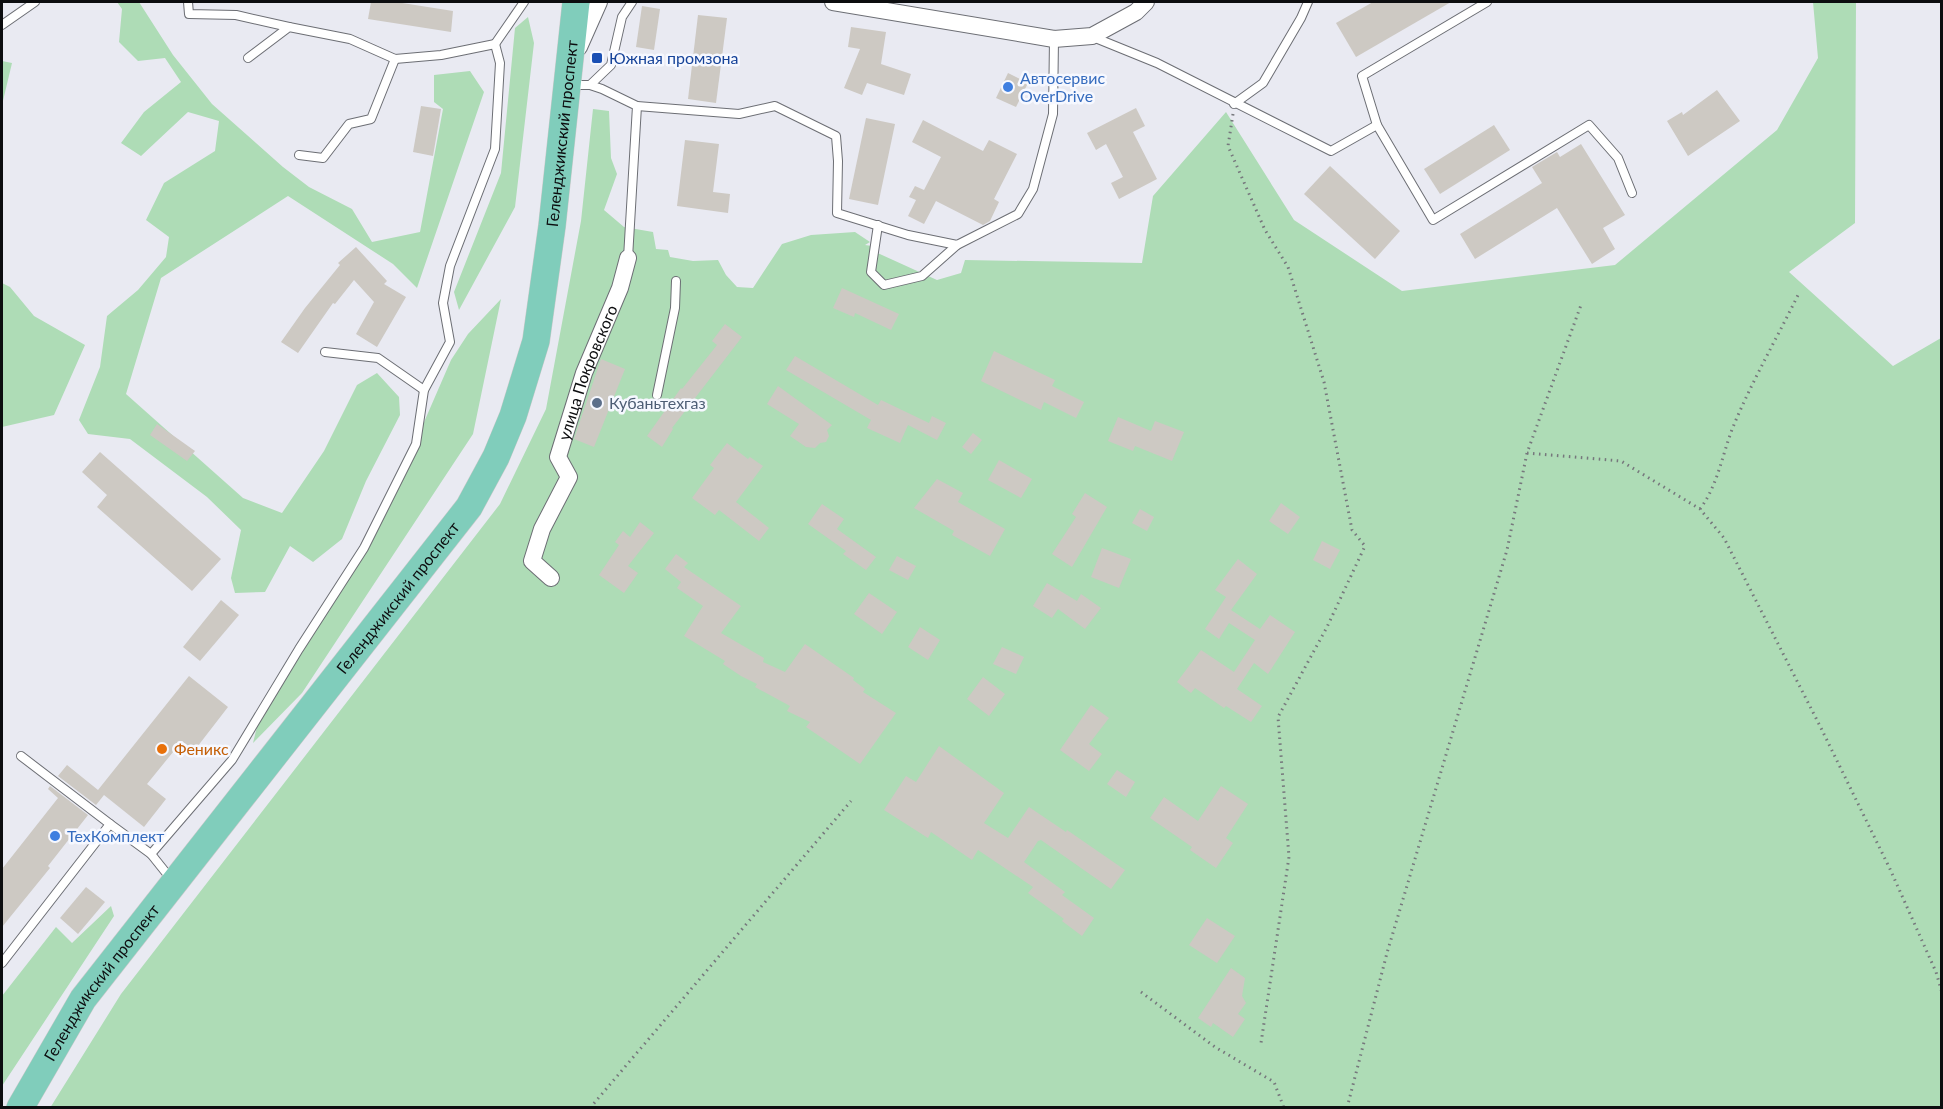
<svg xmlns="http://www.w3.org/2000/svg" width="1943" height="1109" font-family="Lato,sans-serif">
	<rect width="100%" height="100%" fill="#e9eaf2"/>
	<g fill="#aedcb6">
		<path d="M117 2H139L173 55 212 104 283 167 309 187 352 209 372 242 420 232 443 109 434 102V75L470 71 484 92 417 288 393 264 288 196 161 278 126 394 243 498 282 513 324 451 357 385 377 373 399 397 400 415 366 481 342 539 313 562 290 546 265 592 235 593 231 578 241 530 207 497 130 439 88 434 79 420 100 367 107 316 138 290 166 257 169 237 146 220 164 183 215 151 219 121 188 112 141 156 121 143 144 112 181 82 165 58 138 61 119 42 122 9Z"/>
		<path d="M1813 2H1856L1855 223 1789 272 1893 366 1941 338V1107L50 1108 121 994 500 504 546 409 581 221 593 109 609 111 611 158 617 174 604 210 624 227 653 232 656 249 668 250 670 257 693 261 718 260 726 275 737 287 753 288 782 244 811 235 855 232 870 242 865 245 879 247 871 250 937 280 961 273 965 260 1142 263 1153 196 1226 112 1294 220 1402 291 1615 265 1777 130 1818 58Z"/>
		<path d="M528 17 534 43 515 207 459 310 454 292 501 173 515 28Z"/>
		<path d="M2 61 12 63 2 105Z"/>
		<path d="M2 283 10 287 34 316 85 345 54 415 2 427Z"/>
		<path d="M501 299 473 434 302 693 253 743 261 710 344 580 408 459 451 360 468 334Z"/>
		<path d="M111 906 114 916 2 1086V996L56 927 72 943Z"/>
	</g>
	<g fill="#cdc9c3">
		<path d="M371 2H396L453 11 451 32 368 19Z"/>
		<path d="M1373 2H1451L1356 57 1336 23Z"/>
		<path d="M642 6 660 9 654 50 636 47Z"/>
		<path d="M698 15 727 18 716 103 688 99Z"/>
		<path d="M851 27 886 32 881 64 911 74 904 95 867 83 862 95 844 88 860 49 848 47Z"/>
		<path d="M1008 73 1028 83 1016 107 996 98Z"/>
		<path d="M1717 90 1740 121 1688 156 1667 121 1682 112 1683 115Z"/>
		<path d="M421 106 441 109 433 156 413 152Z"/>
		<path d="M1136 108 1145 126 1133 132 1157 179 1119 199 1111 183 1123 177 1106 144 1096 150 1087 133Z"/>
		<path d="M866 118 895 124 878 205 849 199Z"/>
		<path d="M923 120 983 151 989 140 1017 154 994 199 999 202 990 221 983 225 936 201 924 224 908 216 916 200 909 197 915 186 924 190 941 157 912 142Z"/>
		<path d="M1494 125 1510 150 1440 194 1424 169Z"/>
		<path d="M685 140 719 144 713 192 730 194 728 213 677 206Z"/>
		<path d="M1581 144 1625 215 1603 228 1615 249 1592 264 1557 208 1475 259 1460 234 1542 183 1532 167 1557 152 1560 157Z"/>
		<path d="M1330 166 1400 231 1375 259 1304 194Z"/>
		<path d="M356 247 387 281 384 284 406 297 377 347 356 334 374 302 354 280 335 304 333 303 298 353 281 342 305 308 340 265 338 263Z"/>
		<path d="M842 288 899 314 891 330 855 313 854 317 833 308Z"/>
		<path d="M725 324 742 337 672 428 673 429 662 447 647 436 681 388 682 389 717 345 712 341Z"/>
		<path d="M994 351 1055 380 1052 386 1084 402 1076 418 1044 402 1041 410 981 381Z"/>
		<path d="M795 356 878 405 881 400 929 423 932 416 946 423 937 440 908 425 900 443 867 428 871 420 786 370Z"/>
		<path d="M601 359 625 369 594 447 574 439Z"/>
		<path d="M778 386 832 425 827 430 829 436 826 442 820 443 815 448 806 447 790 436 799 424 767 404Z"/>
		<path d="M1118 417 1151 431 1155 421 1184 432 1172 461 1135 446 1133 451 1108 441Z"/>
		<path d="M157 424 195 451 187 461 150 435Z"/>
		<path d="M973 433 982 440 971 454 962 447Z"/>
		<path d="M727 443 748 459 750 457 763 466 736 502 769 528 759 541 719 510 715 515 692 498 714 468 710 465Z"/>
		<path d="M100 452 221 559 192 591 97 507 107 495 82 472Z"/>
		<path d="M999 460 1032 479 1021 498 988 480Z"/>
		<path d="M937 479 963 493 958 502 1005 529 990 556 952 535 954 531 914 508Z"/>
		<path d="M1085 493 1107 507 1072 567 1052 554 1076 517 1072 514Z"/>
		<path d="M1281 503 1300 517 1288 534 1269 521Z"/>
		<path d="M822 504 844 519 837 529 876 557 866 570 843 554 846 551 808 524Z"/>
		<path d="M1140 509 1154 517 1147 531 1132 523Z"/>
		<path d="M640 522 654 533 628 566 638 573 624 593 599 575 619 545 615 542 623 531 630 537Z"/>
		<path d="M1322 541 1340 550 1330 569 1313 560Z"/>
		<path d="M1102 548 1131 559 1119 588 1091 577Z"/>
		<path d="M676 554 688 563 684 567 741 606 721 633 764 658 763 662 785 672 805 644 854 678 853 680 865 689 863 692 896 713 860 764 806 727 810 722 787 711 790 706 755 687 757 684 741 676 723 664 725 661 684 636 703 606 677 588 681 582 665 569Z"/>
		<path d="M897 556 916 566 908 580 889 570Z"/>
		<path d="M1238 559 1257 574 1231 610 1260 629 1270 615 1295 632 1268 674 1254 663 1237 689 1262 706 1251 722 1226 706 1224 708 1195 688 1191 693 1177 682 1201 650 1234 672 1255 640 1229 623 1219 639 1205 629 1226 597 1215 590Z"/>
		<path d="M1047 583 1077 601 1081 594 1101 608 1085 629 1058 609 1052 618 1033 606Z"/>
		<path d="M869 593 897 612 882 634 854 614Z"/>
		<path d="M221 600 239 615 200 661 183 647Z"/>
		<path d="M920 627 940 640 928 660 908 647Z"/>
		<path d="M1002 647 1024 657 1016 674 993 664Z"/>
		<path d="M189 676 228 707 194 751 182 741 147 784 166 799 144 827 104 795 96 805 58 776 67 765 98 790Z"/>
		<path d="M983 677 1005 694 989 716 967 699Z"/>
		<path d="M1091 705 1109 718 1089 744 1102 754 1089 771 1060 750Z"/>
		<path d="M939 746 1004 793 984 823 1008 838 1029 807 1066 832 1067 830 1125 870 1111 889 1041 840 1038 841 1024 862 1065 892 1062 895 1094 918 1082 936 1062 921 1064 919 1028 893 1033 887 978 850 972 860 931 832 928 838 884 810 906 776 916 782Z"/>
		<path d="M1117 770 1135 782 1126 797 1107 784Z"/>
		<path d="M50 786 88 815 48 866 50 868 2 927V869L58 798 48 789Z"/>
		<path d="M1221 786 1248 804 1226 838 1233 843 1216 868 1190 850 1192 847 1150 818 1164 797 1198 821Z"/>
		<path d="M86 887 105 902 78 934 60 918Z"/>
		<path d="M1207 918 1235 936 1217 963 1189 945Z"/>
		<path d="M1231 968 1245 978 1242 996 1246 1003 1238 1014 1245 1019 1233 1037 1213 1023 1211 1027 1198 1018Z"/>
	</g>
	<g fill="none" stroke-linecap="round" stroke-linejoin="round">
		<g stroke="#6c6e74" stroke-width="10">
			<g id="lane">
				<path d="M188 2 189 14 236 15 289 27"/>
				<path d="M2 25 35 2"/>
				<path d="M1093 37 1157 63 1331 151 1377 125 1433 220 1589 125 1618 158 1632 193"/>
				<path d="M495 44 524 2"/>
				<path d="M572 85H590L611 65 622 17 632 2"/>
				<path d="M590 85 602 89 637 106 628 258"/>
				<path d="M1234 104 1263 83 1301 18 1308 2"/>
				<path d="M637 106 739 114 775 106 836 136 838 161 837 213 908 235 957 245 1018 214 1033 189 1053 114 1054 39"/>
				<path d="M1377 125 1362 76 1487 2"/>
				<path d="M299 155 323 158 349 124 371 119 395 59"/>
				<path d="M878 225 871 272 884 285 922 276 957 245"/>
				<path d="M325 352 378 358 424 390"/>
				<path d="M657 395 675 308 676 281"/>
				<path d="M21 756 110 824"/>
				<path d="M151 854 171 879"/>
				<path d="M2 963 110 824 151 854 232 760 299 649 364 548 416 444 424 390 450 342 443 303 450 266 495 149 500 63 495 44 441 55 395 59 350 39 289 27 248 58"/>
			</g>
		</g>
		<g stroke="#6c6e74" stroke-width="18">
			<g id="street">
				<path d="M833 2 1054 39 1092 36 1136 12 1146 2"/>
				<path d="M579 47 599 2"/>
				<path id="s1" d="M551 578 532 561 542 529 569 477 558 457 584 373 620 288 628 258"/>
			</g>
		</g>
		<g stroke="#cacaca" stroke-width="28">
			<g id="primary">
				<path id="s2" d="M20 1108 83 999 469 507 496 457 513 416 536 341 552 226 576 2"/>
			</g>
		</g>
		<g stroke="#76777c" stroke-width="3" stroke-dasharray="1.5 4.5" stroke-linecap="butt">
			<path d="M1233 114 1228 146 1265 230 1288 267 1324 382 1352 530 1365 546 1327 627 1278 717 1289 857 1261 1043"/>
			<path d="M1527 453 1621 461 1700 509 1724 538 1820 726 1890 869 1936 972 1942 993"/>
			<path d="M1700 509C1718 485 1722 455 1733 427 1752 381 1777 338 1799 293"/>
			<path d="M1141 992 1215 1047 1274 1082 1284 1108"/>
			<path d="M590 1108 851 801"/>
			<path d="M1347 1108 1387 953 1507 550 1527 453 1581 305"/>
		</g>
		<use href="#lane" stroke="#fff" stroke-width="8"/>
		<use href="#street" stroke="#fff" stroke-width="16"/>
		<use href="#primary" stroke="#80cdbb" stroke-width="27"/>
	</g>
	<rect fill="#1a4fb4" stroke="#f6f8ff" stroke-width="2" x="591" y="52" width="12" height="12" rx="3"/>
	<g fill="#3f7fe0" stroke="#f6f8ff" stroke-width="2">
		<circle cx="1008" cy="87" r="6"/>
		<circle cx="55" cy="836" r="6"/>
	</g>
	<circle fill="#5c6f8a" stroke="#f6f8ff" stroke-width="2" cx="597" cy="403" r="6"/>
	<circle fill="#e8710a" stroke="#f6f8ff" stroke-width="2" cx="162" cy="749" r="6"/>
	<g text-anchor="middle" stroke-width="5" stroke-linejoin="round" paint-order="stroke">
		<g font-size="16" fill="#164399" stroke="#f6f8ff" text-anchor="start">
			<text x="609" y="64">Южная промзона</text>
		</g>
		<g font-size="16" fill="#366cbe" stroke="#f6f8ff" text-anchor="start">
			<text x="1020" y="84">Автосервис<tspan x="1020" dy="18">OverDrive</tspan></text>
			<text x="67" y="842">ТехКомплект</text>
		</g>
		<g font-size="16" fill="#0c0d0f" stroke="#f6f8ff">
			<text dy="6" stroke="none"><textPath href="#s2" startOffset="1140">Геленджикский проспект</textPath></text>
			<text dy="6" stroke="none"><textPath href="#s1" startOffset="230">улица Покровского</textPath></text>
			<text dy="6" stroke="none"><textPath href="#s2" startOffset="636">Геленджикский проспект</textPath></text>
			<text dy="6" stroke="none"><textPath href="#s2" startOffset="150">Геленджикский проспект</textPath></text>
		</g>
		<g font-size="16" fill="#4e5e75" stroke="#f6f8ff" text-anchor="start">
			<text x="609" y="409">Кубаньтехгаз</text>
		</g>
		<g font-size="16" fill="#c56008" stroke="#f6f8ff" text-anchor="start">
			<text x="174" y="755">Феникс</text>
		</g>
	</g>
	<rect width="1943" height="1109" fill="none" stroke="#0c0d0f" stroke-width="6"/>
</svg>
